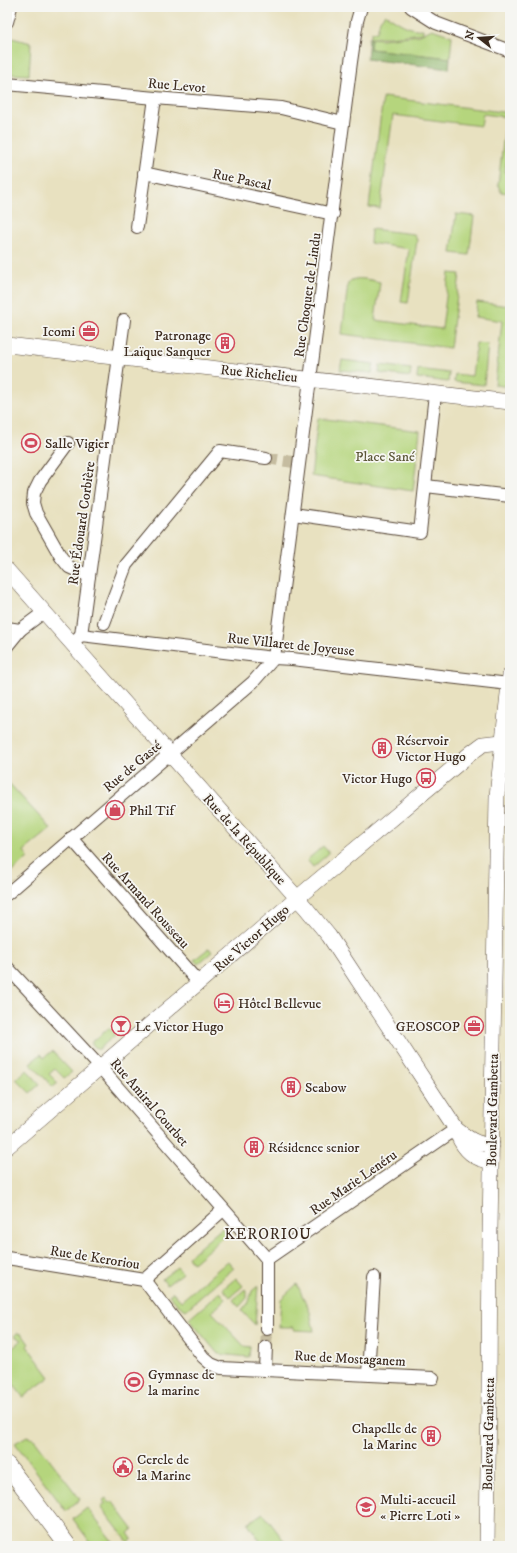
<svg xmlns="http://www.w3.org/2000/svg" width="517" height="1553" font-family="'IM FELL DW Pica',serif">
	<rect width="100%" height="100%" fill="#f6f6f2"/>
	<filter id="ink" filterUnits="userSpaceOnUse"><feTurbulence type="fractalNoise" baseFrequency=".025" numOctaves="2"/><feDisplacementMap in="SourceGraphic" scale="8" xChannelSelector="R" yChannelSelector="G"/><feConvolveMatrix kernelMatrix="1 2 1 2 8 2 1 2 1" color-interpolation-filters="sRGB"/></filter>
	<filter id="wash" filterUnits="userSpaceOnUse"><feTurbulence type="fractalNoise" baseFrequency=".012" numOctaves="4" result="noise"/><feDisplacementMap in="SourceGraphic" scale="16" xChannelSelector="R" yChannelSelector="G"/><feGaussianBlur stdDeviation="0.9" result="paint"/><feColorMatrix in="noise" values="0 0 0 0 0 0 0 0 0 0 0 0 0 0 0 0 0 1.4 0 .05"/><feComposite in="paint" operator="in"/></filter>
	<g filter="url(#wash)">
		<rect width="100%" height="100%" fill="#e8e1c0"/>
		<g fill="#b5d57d" stroke="#78804e">
			<path d="M385 14C397 21 409 31 423 29V33L390 37H370L372 32H377L380 20Z"/>
			<path d="M432 29 452 36 450 58 370 49 371 38 382 39 420 35Z"/>
			<path d="M12 38 31 43 29 75 8 74 7 72V55Z"/>
			<path d="M383 97 510 113V133L505 172 510 173 509 193 501 192 498 185 506 117 483 114 481 126 393 115 380 208 369 207Z"/>
			<path d="M456 214 474 216 469 255 451 253Z"/>
			<path d="M371 229 414 234 417 240 408 303 401 302 409 249 370 243Z"/>
			<path d="M449 273 460 274 450 348 342 334 348 283C354 275 370 280 380 282L375 320 442 329Z"/>
			<path d="M477 302 510 306V387L495 385 502 321 475 317Z"/>
			<path d="M476 343 488 344 484 385 454 382 455 374 472 376Z"/>
			<path d="M342 360 374 364 372 373 340 370Z"/>
			<path d="M380 365 411 369 410 377 379 373Z"/>
			<path d="M418 369 449 373 448 382 417 378Z"/>
			<path d="M318 418 420 431 413 491 311 476Z"/>
			<path d="M7 781 51 829 24 851 28 858 7 876Z"/>
			<path d="M323 846 329 853 313 867 307 860Z"/>
			<path d="M209 948 212 952 198 964 194 960Z"/>
			<path d="M109 1028 115 1035 98 1050 91 1043Z"/>
			<path d="M52 1051 72 1072 64 1078 55 1069 49 1074 58 1083 53 1087 30 1063 41 1054 44 1058Z"/>
			<path d="M27 1070 40 1084 30 1093 16 1079Z"/>
			<path d="M222 1228 227 1234 193 1263 188 1257Z"/>
			<path d="M228 1261 234 1268 186 1310 178 1305 169 1295 173 1292 181 1301Z"/>
			<path d="M177 1267 182 1273 167 1285 162 1279Z"/>
			<path d="M236 1278 243 1286 230 1297 223 1289Z"/>
			<path d="M297 1284 310 1312 314 1331 294 1330V1327H279L281 1299Z"/>
			<path d="M258 1286 255 1325 242 1311 249 1302 252 1291Z"/>
			<path d="M245 1289 247 1293V1298L239 1307 233 1300Z"/>
			<path d="M220 1292 226 1299 212 1312 244 1346 250 1347 249 1357 218 1354 189 1319Z"/>
			<path d="M17 1333 22 1334 29 1344 27 1346 50 1377 23 1397 7 1376V1353L22 1340 14 1336Z"/>
			<path d="M27 1436 35 1440 80 1499 66 1511 15 1443Z"/>
			<path d="M106 1498 110 1503 112 1501 133 1529 128 1533 132 1539 128 1542 101 1507 105 1504 103 1500Z"/>
			<path d="M87 1508 116 1546H93L73 1519Z"/>
			<path d="M263 1513 288 1546H263L248 1523Z"/>
		</g>
		<path fill="#90b66c" stroke="#667045" d="M369 38H371L370 49 450 58 449 69 367 59Z"/>
	</g>
	<g filter="url(#ink)">
		<g fill="none" stroke-linecap="round" stroke-linejoin="round">
			<g stroke="#c5bca0" stroke-width="12" stroke-dasharray="12 6" stroke-linecap="butt">
				<path d="M266 458 300 463"/>
				<path d="M266 1347 267 1329"/>
			</g>
			<g stroke="#554536" stroke-width="14">
				<g id="minor">
					<path d="M411 7 436 23 510 51"/>
					<path d="M7 22 11 7"/>
					<path d="M7 84 155 98 281 108 343 123"/>
					<path d="M144 173 333 214"/>
					<path d="M137 227 155 98"/>
					<path d="M68 443 40 481 34 493 33 503 36 513 61 557 69 567 89 576"/>
					<path d="M426 486 510 496"/>
					<path d="M293 514 420 532 435 394"/>
					<path d="M104 623 126 565 220 451 266 458"/>
					<path d="M7 628 20 630 44 612"/>
					<path d="M81 635 124 320"/>
					<path d="M72 643 81 635 274 658 292 659 509 684"/>
					<path d="M7 646 20 630"/>
					<path d="M71 838 199 983"/>
					<path d="M7 894 253 682 274 658 351 62 357 21 361 7"/>
					<path d="M7 967 100 1067 267 1259"/>
					<path d="M7 1258 144 1280"/>
					<path d="M267 1259 456 1129"/>
					<path d="M144 1280 203 1357 211 1364 221 1368 433 1378"/>
					<path d="M144 1280 223 1210"/>
					<path d="M267 1329V1259"/>
					<path d="M265 1369 266 1347"/>
					<path d="M368 1374 374 1277"/>
				</g>
			</g>
			<g stroke="#554536" stroke-width="16">
				<g id="tertiary">
					<path d="M7 345 510 402"/>
					<path d="M7 570 306 908 329 936 456 1129C467 1138 477 1145 492 1145"/>
					<path d="M458 1135C464 1150 475 1160 491 1161"/>
					<path d="M7 1147 309 888 471 753 483 744 502 742"/>
					<path d="M487 1546 489 1389 490 1232 497 796 510 675"/>
				</g>
			</g>
			<g stroke="#554536" stroke-width="18">
				<path id="secondary" d="M7 1465 68 1546"/>
			</g>
			<use href="#minor" stroke="#fff" stroke-width="12"/>
			<use href="#tertiary" stroke="#fff" stroke-width="15"/>
			<use href="#secondary" stroke="#fff" stroke-width="17"/>
		</g>
	</g>
	<defs>
		<g id="office-ring" transform="scale(1)"><circle r="9.5" fill="#f6f6f2" stroke="#d1495b" stroke-width="1.5"/><path d="M-6-3h4V-5.5h4V-3h4V5H-6ZM-1-4.5V-3h2v-1.5ZM-6 0V1H6V0Z" fill="#d1495b"/></g>
		<g id="building-ring" transform="scale(1)"><circle r="9.5" fill="#f6f6f2" stroke="#d1495b" stroke-width="1.5"/><path d="M-4-6H4V6H1V3H-1V6H-4ZM-2.5-4.3h1.7v1.8h-1.7ZM.8-4.3h1.7v1.8H.8ZM-2.5-1h1.7V.8h-1.7ZM.8-1h1.7V.8H.8Z" fill="#d1495b"/></g>
		<g id="stadium-ring" transform="scale(1)"><circle r="9.5" fill="#f6f6f2" stroke="#d1495b" stroke-width="1.5"/><path d="M0-5a6.5 5 0 1 0 0 10a6.5 5 0 1 0 0-10ZM-3.5-1.8h7v3.6h-7Z" fill="#d1495b"/></g>
		<g id="bus-ring" transform="scale(1)"><circle r="9.5" fill="#f6f6f2" stroke="#d1495b" stroke-width="1.5"/><path d="M-5-6H5V4H4V6H2V4H-2V6H-4V4H-5ZM-3.5-4V0h7V-4ZM-3.5 1.2v1.5H-2V1.2ZM2 1.2v1.5H3.5V1.2Z" fill="#d1495b"/></g>
		<g id="shop-ring" transform="scale(1)"><circle r="9.5" fill="#f6f6f2" stroke="#d1495b" stroke-width="1.5"/><path d="M-5-2.5h2.3a2.7 3.5 0 0 1 5.4 0H5L5.5 6h-11ZM-1.5-2.5h3a1.5 2.3 0 0 0-3 0Z" fill="#d1495b"/></g>
		<g id="hotel-ring" transform="scale(1)"><circle r="9.5" fill="#f6f6f2" stroke="#d1495b" stroke-width="1.5"/><path d="M-6-4.5h1.5V1H6V5H4.5V3h-9V5H-6ZM-4 0a1.8 1.8 0 1 1 3.6 0ZM.5 0V-2.5h3Q6-2.5 6 0Z" fill="#d1495b"/></g>
		<g id="bar-ring" transform="scale(1)"><circle r="9.5" fill="#f6f6f2" stroke="#d1495b" stroke-width="1.5"/><path d="M-6-5H6L.8 .8V4.5H3.5V6h-7V4.5H-.8V.8Z" fill="#d1495b"/></g>
		<g id="civic-ring" transform="scale(1)"><circle r="9.5" fill="#f6f6f2" stroke="#d1495b" stroke-width="1.5"/><path d="M-.6-6.5H3V-4.5H.6V-3L4-1V1h2V6H-6V1h2V-1L-.6-3ZM-1.2 2.5V6h2.4V2.5Z" fill="#d1495b"/></g>
		<g id="school-ring" transform="scale(1)"><circle r="9.5" fill="#f6f6f2" stroke="#d1495b" stroke-width="1.5"/><path d="M0-5L7-2L0 1L-7-2ZM-4 1L0 2.5L4 1V4Q0 6-4 4Z" fill="#d1495b"/></g>
	</defs>
	<g fill-rule="evenodd">
		<use href="#office-ring" x="89" y="331"/>
		<use href="#building-ring" x="225" y="343"/>
		<use href="#stadium-ring" x="31" y="443"/>
		<use href="#building-ring" x="382" y="748"/>
		<use href="#bus-ring" x="426" y="778"/>
		<use href="#shop-ring" x="115" y="810"/>
		<use href="#hotel-ring" x="224" y="1003"/>
		<use href="#bar-ring" x="121" y="1026"/>
		<use href="#office-ring" x="474" y="1026"/>
		<use href="#building-ring" x="291" y="1087"/>
		<use href="#building-ring" x="254" y="1147"/>
		<use href="#stadium-ring" x="134" y="1382"/>
		<use href="#building-ring" x="431" y="1436"/>
		<use href="#civic-ring" x="123" y="1467"/>
		<use href="#school-ring" x="366" y="1507"/>
	</g>
	<g text-anchor="middle" stroke-width="3.5" stroke-linejoin="round" paint-order="stroke">
		<g font-size="14" fill="#3b2a1e" stroke="#f6f6f2">
			<text transform="translate(177 85) rotate(5)" y="5">Rue Levot</text>
			<text transform="translate(242 179) rotate(12)" y="5">Rue Pascal</text>
			<text transform="translate(307 295) rotate(-82)" y="5">Rue Choquet de Lindu</text>
			<text transform="translate(259 373) rotate(6)" y="5">Rue Richelieu</text>
			<text transform="translate(81 523) rotate(-82)" y="5">Rue Édouard Corbière</text>
			<text transform="translate(291 644) rotate(6)" y="5">Rue Villaret de Joyeuse</text>
			<text transform="translate(132 766) rotate(-40)" y="5">Rue de Gasté</text>
			<text transform="translate(245 839) rotate(48)" y="5">Rue de la République</text>
			<text transform="translate(146 900) rotate(48)" y="5">Rue Armand Rousseau</text>
			<text transform="translate(251 938) rotate(-41)" y="5">Rue Victor Hugo</text>
			<text transform="translate(150 1102) rotate(49)" y="5">Rue Amiral Courbet</text>
			<text transform="translate(492 1110) rotate(-89)" y="5">Boulevard Gambetta</text>
			<text transform="translate(353 1182) rotate(-35)" y="5">Rue Marie Lenéru</text>
			<text transform="translate(95 1257) rotate(9)" y="5">Rue de Keroriou</text>
			<text transform="translate(350 1358) rotate(3)" y="5">Rue de Mostaganem</text>
			<text transform="translate(488 1434) rotate(-89)" y="5">Boulevard Gambetta</text>
		</g>
		<g font-size="14" fill="#3b2a1e" stroke="#f6f6f2" text-anchor="start">
			<text x="75" y="336" text-anchor="end">Icomi</text>
			<text x="211" y="340" text-anchor="end">Patronage<tspan x="211" dy="16">Laïque Sanquer</tspan></text>
			<text x="45" y="448">Salle Vigier</text>
			<text x="396" y="745">Réservoir<tspan x="396" dy="16">Victor Hugo</tspan></text>
			<text x="412" y="783" text-anchor="end">Victor Hugo</text>
			<text x="129" y="815">Phil Tif</text>
			<text x="238" y="1008">Hôtel Bellevue</text>
			<text x="135" y="1031">Le Victor Hugo</text>
			<text x="460" y="1031" text-anchor="end">GEOSCOP</text>
			<text x="305" y="1092">Seabow</text>
			<text x="268" y="1152">Résidence senior</text>
			<text x="148" y="1379">Gymnase de<tspan x="148" dy="16">la marine</tspan></text>
			<text x="417" y="1433" text-anchor="end">Chapelle de<tspan x="417" dy="16">la Marine</tspan></text>
			<text x="137" y="1464">Cercle de<tspan x="137" dy="16">la Marine</tspan></text>
			<text x="380" y="1504">Multi-accueil<tspan x="380" dy="16">« Pierre Loti »</tspan></text>
		</g>
		<g font-size="14" fill="#5a5536" stroke="#f6f6f2">
			<text x="385" y="461">Place Sané</text>
		</g>
		<g font-size="15" letter-spacing="1" fill="#3b2a1e" stroke="#f6f6f2">
			<text x="268" y="1239">KERORIOU</text>
		</g>
	</g>
	<rect width="517" height="1553" fill="none" stroke="#f6f6f2" stroke-width="24"/>
	<g transform="translate(479 38) rotate(287)" stroke="#f6f6f2" stroke-width="3" paint-order="stroke">
	<path d="M0-3L7 15L0 10L-7 15Z" fill="#3b2a1e"/>
	<text y="-6" font-size="11" font-weight="bold" text-anchor="middle" fill="#3b2a1e">N</text>
	</g>
</svg>
